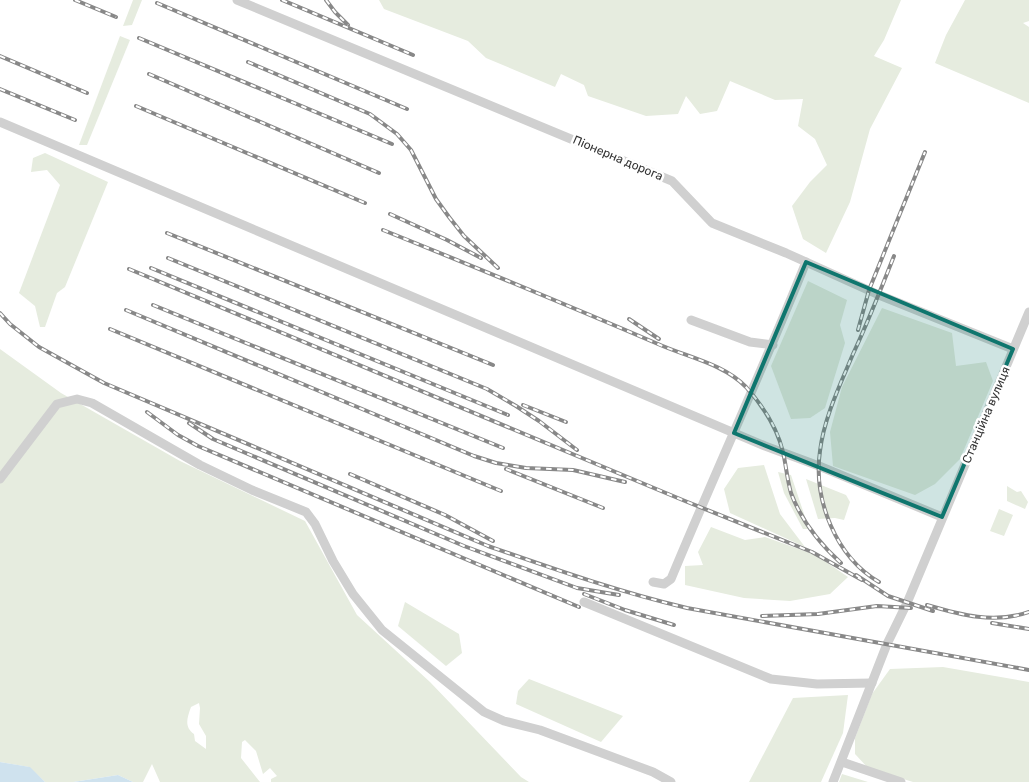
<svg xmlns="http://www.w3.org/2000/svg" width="1029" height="782" font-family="Rubik,sans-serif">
	<rect width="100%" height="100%" fill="#fff"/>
	<g fill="#e6ecdf" fill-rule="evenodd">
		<path d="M133 0H142L132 25 123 26Z"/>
		<path d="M379 0H901L884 40 874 56 902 68 870 129 850 202 826 253 803 239 792 206 810 182 827 165 815 139 798 126 803 99 775 100 730 81 717 111 700 114 686 96 678 114 646 116 588 96 584 85 561 74 555 87 486 58 468 41 384 9Z"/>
		<path d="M965 0H1029V21L1023 23 1029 27V103L935 63 946 35Z"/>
		<path d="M120 36 130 40 87 145H79Z"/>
		<path d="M45 153 108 182 65 287 57 293 45 327H40L35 306 19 293 60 185 47 170 31 172 33 158Z"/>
		<path d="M808 281 847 300 840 325 845 343 825 408 810 418 791 419 771 366Z"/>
		<path d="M882 308 952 333 956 366 986 362 993 381 960 459 935 484 915 495 833 466 830 432 842 387Z"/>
		<path d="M0 349 61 393 180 461 305 521 357 615 430 682 521 777 529 782H271V779L277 776 270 768 263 774 256 751 245 740 242 742 241 758 260 782H160L152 764 143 782H133L118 775 73 782H45L29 767 0 762ZM199 703 200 708 199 724 206 736V749L195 741 194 734C184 727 187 718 191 707Z"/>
		<path d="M764 465 780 514 805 547 730 513 724 489 738 468Z"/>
		<path d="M778 472 791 475 809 529H803L784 493Z"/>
		<path d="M806 479 846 495 850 502 844 520 835 518 818 519Z"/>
		<path d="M1007 486 1017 492 1021 491 1028 502 1025 509 1007 501Z"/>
		<path d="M999 509 1013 515 1004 536 990 531Z"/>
		<path d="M711 527 745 540 765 537 816 555 848 577 830 594 790 601 744 598 685 585V566L703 565 698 552Z"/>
		<path d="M405 602 459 634 462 653 446 666 398 626Z"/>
		<path d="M943 667 1029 682V782H913L868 768 855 754V738L872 694 890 669Z"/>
		<path d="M529 679 623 716 601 742 516 704 518 691Z"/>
		<path d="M848 695 843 733 821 782H749L793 698Z"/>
		<path d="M842 774 868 782H839Z"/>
	</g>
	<g fill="#cfe2ee">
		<path d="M0 762 30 767 45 782H0Z"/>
		<path d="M118 775 133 782H73Z"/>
	</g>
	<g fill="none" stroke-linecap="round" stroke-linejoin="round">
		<g stroke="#d0d0d0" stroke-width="9">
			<path d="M237 0 672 181 712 223 786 253 879 295 1013 349"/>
			<path d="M0 122 765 446 819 466 942 517"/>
			<path d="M691 320 750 342 773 345"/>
			<path d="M0 479 57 404 77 399 92 403 200 465 252 490 306 512 315 524 333 561 353 594 382 630 484 712 504 721 540 730 653 772 671 782"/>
			<path d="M653 582 664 584 671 579C715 473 763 369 806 262"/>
			<path d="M584 602 771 679 817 684 872 683"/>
			<path d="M842 762 901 782"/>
			<path d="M833 782 887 644 907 603 1029 312"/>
		</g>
		<g stroke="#888" stroke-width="4">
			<g id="rail">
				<path d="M75 0 116 17"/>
				<path d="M282 0 413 55"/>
				<path d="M326 0 335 12 348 25"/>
				<path d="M157 3 407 109"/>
				<path d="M139 38 392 144"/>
				<path d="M0 56 87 93"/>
				<path d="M248 62 370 114 397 134 411 150 436 199 449 217 464 236 498 268"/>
				<path d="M149 74 379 173"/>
				<path d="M0 89 75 120"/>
				<path d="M136 106 365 203"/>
				<path d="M390 214 447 240 481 258"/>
				<path d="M383 230C475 267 567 305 658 344 687 357 724 364 746 387 763 406 777 427 783 452 786 465 787 479 791 493 801 520 820 544 841 563"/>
				<path d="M167 233 493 365"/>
				<path d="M168 258 487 389 516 406 539 421 577 450"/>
				<path d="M151 268 508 415"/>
				<path d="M129 269 685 501 812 552 862 580"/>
				<path d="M153 305 503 448"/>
				<path d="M126 310 474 456 496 463 526 468 573 470 625 482"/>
				<path d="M0 313 10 324 39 347 104 383 488 546C554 569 619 592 687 608L1029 670"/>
				<path d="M629 319 659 339"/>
				<path d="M110 329 501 491"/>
				<path d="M858 330 869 290 925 152"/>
				<path d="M523 405 566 422"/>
				<path d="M147 412 178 435 198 446 579 607"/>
				<path d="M189 423 213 439 464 546 577 588 619 595"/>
				<path d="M506 469 603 508"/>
				<path d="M350 474 445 515 493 541"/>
				<path d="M856 575 888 596 933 611"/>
				<path d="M879 582C836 557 813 500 820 451 824 418 840 385 853 354 868 322 881 289 894 256"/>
				<path d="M584 594 625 610 674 625"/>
				<path d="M927 605C961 615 994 624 1029 612"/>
				<path d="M762 616 818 614 877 606 911 608"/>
				<path d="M992 623 1029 629"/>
			</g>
		</g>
		<use href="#rail" stroke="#fff" stroke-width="2" stroke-dasharray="5.5" stroke-linecap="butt"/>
	</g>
	<path fill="#0f766e" fill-opacity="0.2" stroke="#0f766e" stroke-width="4" stroke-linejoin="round" d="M806 262 1013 349 942 517 734 433Z"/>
	<g text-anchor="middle" stroke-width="5" stroke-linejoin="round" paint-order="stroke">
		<g font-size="12" fill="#333" stroke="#fff">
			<text transform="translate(618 158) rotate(23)" y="4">Піонерна дорога</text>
			<text transform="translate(986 415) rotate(-67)" y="4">Станційна вулиця</text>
		</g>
	</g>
</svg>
